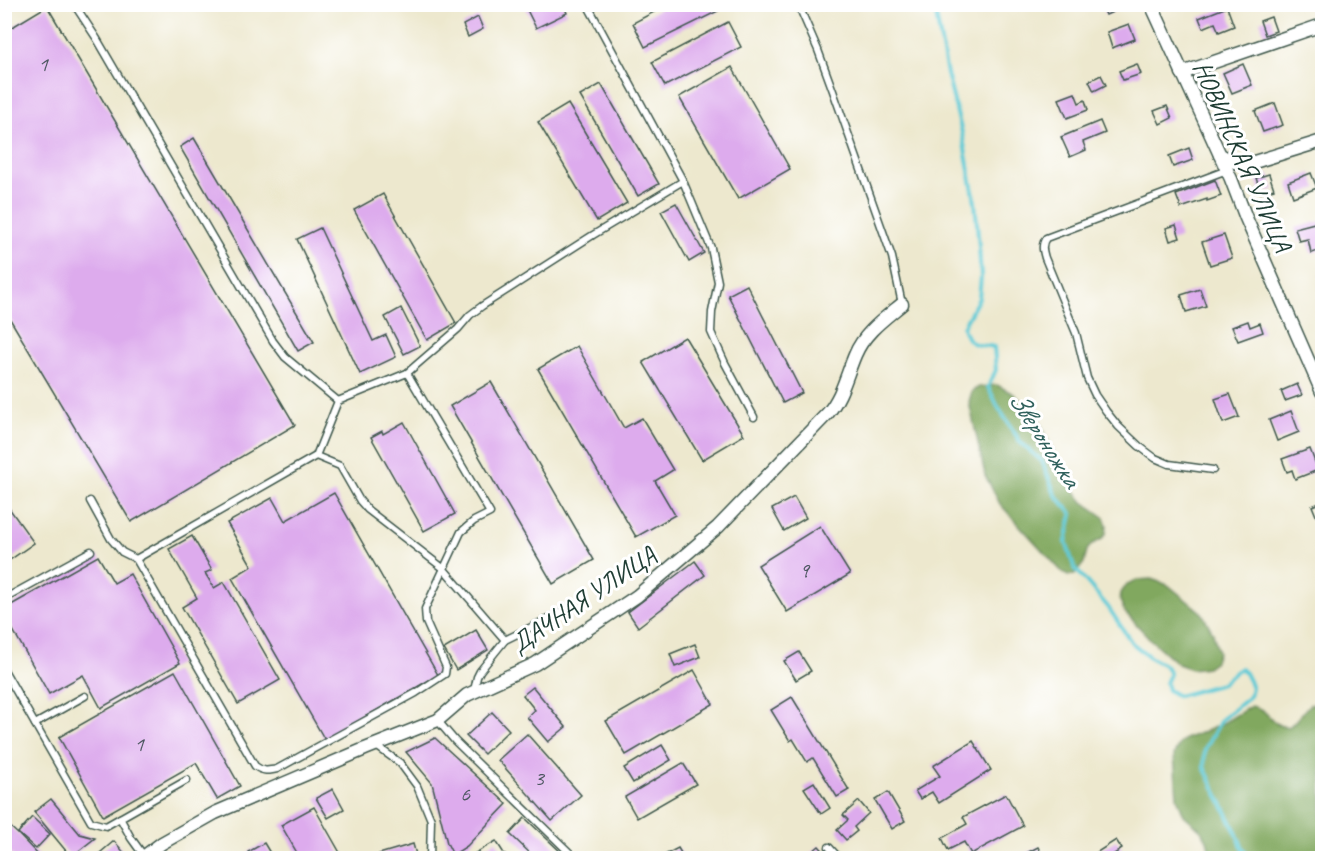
<svg xmlns="http://www.w3.org/2000/svg" width="1327" height="863" font-family="Caveat,sans-serif">
	<rect width="100%" height="100%" fill="#fff"/>
	<filter id="ink" filterUnits="userSpaceOnUse"><feTurbulence type="fractalNoise" baseFrequency=".0167" numOctaves="2"/><feDisplacementMap in="SourceGraphic" scale="12" xChannelSelector="R" yChannelSelector="G"/><feConvolveMatrix kernelMatrix="1 2 1 2 8 2 1 2 1" color-interpolation-filters="sRGB"/></filter>
	<filter id="wash" filterUnits="userSpaceOnUse"><feTurbulence type="fractalNoise" baseFrequency=".008" numOctaves="4" result="noise"/><feDisplacementMap in="SourceGraphic" scale="24" xChannelSelector="R" yChannelSelector="G"/><feGaussianBlur stdDeviation="1.35" result="paint"/><feColorMatrix in="noise" values="0 0 0 0 0 0 0 0 0 0 0 0 0 0 0 0 0 1.4 0 .05"/><feComposite in="paint" operator="in"/></filter>
	<g filter="url(#wash)">
		<rect width="100%" height="100%" fill="#ede8ce"/>
		<g fill="#81a85e" stroke="#507249" stroke-width="1.5">
			<path d="M997 385 1014 394 1036 414 1066 478 1074 491 1083 502 1104 517 1107 525 1106 534 1101 540 1092 544 1087 550 1084 563 1075 574 1068 576 1063 573 1000 504 985 475 969 402 972 391 979 387Z"/>
			<path d="M1151 579 1168 585 1202 613 1213 633 1218 652 1215 661 1207 667 1192 669 1178 664 1152 641 1124 611 1120 600 1121 593 1127 584 1137 580Z"/>
			<path d="M1310 704H1317L1322 711V858H1210V852L1207 840 1201 830 1184 815 1177 797 1174 755 1179 744 1185 739 1220 725 1251 706C1269 709 1267 719 1279 725 1280 726 1287 726 1289 727L1296 720Z"/>
		</g>
		<g fill="none" stroke-linecap="round" stroke-linejoin="round">
			<path stroke="#5ecad6" stroke-width="4" d="M934 4 947 74 962 133 975 202 979 247 981 277 979 298 963 327C968 347 976 344 994 347L996 370 988 387 998 407 1021 443 1042 461 1055 494 1072 514 1066 542 1074 567 1108 607 1132 643 1151 658 1166 666 1170 674 1166 683 1168 690 1178 696 1222 684 1235 672 1241 668 1245 673 1252 687 1250 696 1221 720 1205 749 1204 767 1235 830 1244 851 1249 858"/>
		</g>
		<g id="blocks">
			<g fill="#ddabed">
				<path d="M524 4H563L567 13 536 28Z"/>
				<path d="M669 4H714L718 11 645 47 633 23Z"/>
				<path d="M1101 4H1120L1122 8 1106 15Z"/>
				<path d="M47 6 295 425 131 522 4 309V32Z"/>
				<path d="M1227 7 1234 26 1219 32 1215 23 1203 28 1199 18Z"/>
				<path d="M478 17 483 29 468 37 463 25Z"/>
				<path d="M1271 17 1276 31 1265 35 1260 21Z"/>
				<path d="M728 22 741 47 665 86 652 62Z"/>
				<path d="M1129 24 1135 39 1112 48 1107 32Z"/>
				<path d="M1137 64 1141 74 1123 80 1119 71Z"/>
				<path d="M1243 64 1252 85 1232 93 1223 73Z"/>
				<path d="M732 67 790 169 738 199 679 97Z"/>
				<path d="M1101 75 1106 85 1094 91 1089 81Z"/>
				<path d="M601 84 659 184 638 196 580 96Z"/>
				<path d="M1075 93 1079 103 1085 100 1088 110 1067 118 1059 99Z"/>
				<path d="M1275 103 1283 125 1263 132 1255 111Z"/>
				<path d="M568 104 627 203 597 221 538 122Z"/>
				<path d="M1167 106 1172 118 1160 124 1154 111Z"/>
				<path d="M1100 121 1105 133 1083 142 1086 150 1070 157 1061 137Z"/>
				<path d="M194 138 314 342 298 351 180 147Z"/>
				<path d="M1189 148 1193 160 1173 167 1169 156Z"/>
				<path d="M1311 173 1317 188 1293 197 1288 182Z"/>
				<path d="M1269 174 1274 189 1261 193 1256 178Z"/>
				<path d="M1215 180 1221 196 1207 201V199L1181 208 1176 195Z"/>
				<path d="M383 194 456 323 427 340 354 210Z"/>
				<path d="M676 203 704 253 689 262 661 211Z"/>
				<path d="M1322 221V250L1311 253 1308 239 1299 241 1295 228Z"/>
				<path d="M1176 225 1180 238 1170 241 1166 228Z"/>
				<path d="M320 228 373 341 386 335 396 357 360 374 297 239Z"/>
				<path d="M1224 235 1232 258 1210 265 1202 242Z"/>
				<path d="M747 285 802 393 783 403 728 295Z"/>
				<path d="M1200 289 1206 306 1186 312 1181 295Z"/>
				<path d="M401 308 420 346 404 354 385 317Z"/>
				<path d="M1248 321 1250 327 1260 323 1263 332 1238 341 1232 327Z"/>
				<path d="M685 337 744 435 702 460 643 362Z"/>
				<path d="M577 346 624 428 642 418 673 470 655 481 675 515 636 537 538 369Z"/>
				<path d="M491 382 594 560 553 584 450 406Z"/>
				<path d="M1297 384 1302 395 1285 401 1281 391Z"/>
				<path d="M1230 394 1239 417 1223 423 1215 399Z"/>
				<path d="M1291 411 1299 432 1277 441 1269 420Z"/>
				<path d="M404 422 455 514 424 531 371 437 382 431 383 434Z"/>
				<path d="M1310 449 1318 470 1295 479 1292 470 1287 472 1282 459Z"/>
				<path d="M334 493 438 675 325 740 232 578 252 566 227 523 272 498 285 521Z"/>
				<path d="M794 497 806 518 784 531 772 509Z"/>
				<path d="M4 501 34 543 4 564Z"/>
				<path d="M1322 502V516L1317 518 1312 506Z"/>
				<path d="M820 526 850 574 787 612 758 565Z"/>
				<path d="M192 536 212 570 205 573 214 588 224 582 280 680 238 704 182 607 197 598 169 549Z"/>
				<path d="M98 556 114 583 130 574 180 663 101 708 83 675 49 694 4 614V609Z"/>
				<path d="M695 561 705 575 638 627 628 612Z"/>
				<path d="M476 630 488 650 456 670 444 649Z"/>
				<path d="M695 644 700 657 675 667 670 654Z"/>
				<path d="M799 652 811 671 796 680 784 661Z"/>
				<path d="M694 670 713 704 626 755 606 721Z"/>
				<path d="M175 671 240 786 217 799 196 763 103 816 59 737Z"/>
				<path d="M533 687 566 727 548 742 527 717 535 710 523 695Z"/>
				<path d="M792 697 849 790 837 797 813 758 807 762 793 739 790 741 771 710Z"/>
				<path d="M492 712 509 730 484 754 466 736Z"/>
				<path d="M527 734 581 795 552 821 498 760Z"/>
				<path d="M435 738 507 804 467 846 453 855 447 843 432 783 406 752Z"/>
				<path d="M973 741 991 770 939 803 932 792 920 799 915 791 940 776 933 766Z"/>
				<path d="M662 745 671 760 633 783 624 768Z"/>
				<path d="M683 763 696 784 637 818 625 797Z"/>
				<path d="M814 782 830 808 821 814 804 788Z"/>
				<path d="M333 789 344 809 328 818 316 798Z"/>
				<path d="M888 792 905 821 892 829 875 800Z"/>
				<path d="M1006 794 1023 826 971 854 964 842 948 850 942 838 967 824 963 817Z"/>
				<path d="M51 799 80 834 95 838 71 857 34 812Z"/>
				<path d="M859 801 869 813 854 827 857 831 846 840 837 830 848 820 843 815Z"/>
				<path d="M314 807 343 858H300L281 825Z"/>
				<path d="M32 817 50 834 36 849 18 833Z"/>
				<path d="M525 818 565 856 563 858H532L534 857 510 834Z"/>
				<path d="M4 821 19 835 41 858H15L4 848Z"/>
				<path d="M1116 840 1122 849 1108 858H1088Z"/>
				<path d="M114 841 127 856 125 858H94Z"/>
				<path d="M496 841 507 858H467Z"/>
				<path d="M264 843 273 858H252L248 852Z"/>
				<path d="M413 844 417 858H380L379 854Z"/>
				<path d="M819 846 830 858H811L808 855Z"/>
				<path d="M1038 847 1044 858H1017Z"/>
				<path d="M678 848 684 858H659Z"/>
			</g>
		</g>
	</g>
	<g filter="url(#ink)">
		<use href="#blocks" fill-opacity="0" stroke="#3e574b" stroke-width="1.5"/>
		<g fill="none" stroke-linecap="round" stroke-linejoin="round">
			<g stroke="#3e574b" stroke-width="9">
				<g id="lane">
					<path d="M74 4 97 39 273 341 285 357 338 401 316 456 136 559 122 552 111 539 90 501"/>
					<path d="M587 4 683 181"/>
					<path d="M798 4 818 50 833 91 892 257 902 304"/>
					<path d="M407 373 458 329 470 315 482 306 593 235 683 181 711 248 718 282 712 312 711 332 725 363 754 417"/>
					<path d="M316 456 340 466 360 501 368 510 443 568 505 640 480 671 477 677 474 691"/>
					<path d="M1213 470 1169 464 1155 458 1139 446 1118 426 1106 411 1095 395 1087 378 1076 333 1045 258C1043 251 1041 245 1046 238L1227 170"/>
					<path d="M136 559 255 766C263 772 268 771 277 769L416 693 445 674 446 667 426 622 425 609 461 532 474 521 490 513 407 373 338 401"/>
					<path d="M4 599 91 551"/>
					<path d="M505 640 566 610"/>
					<path d="M4 642V646"/>
					<path d="M4 670 91 822 106 826 120 818"/>
					<path d="M438 721 455 741 575 858"/>
					<path d="M35 724 85 696"/>
					<path d="M375 745 400 763 417 786 431 820 430 858"/>
					<path d="M829 847 839 858"/>
					<path d="M144 856 131 838 120 818 187 780"/>
				</g>
			</g>
			<g stroke="#3e574b" stroke-width="15">
				<g id="street">
					<path d="M1151 4 1231 179 1246 218 1322 392"/>
					<path d="M1182 73 1322 25"/>
					<path d="M1220 155 1235 162 1251 163 1322 141"/>
					<path d="M142 858 162 843 215 813 365 749 438 720 467 695 535 664 637 596 718 527 827 414C842 397 846 376 855 355 864 333 884 319 902 304"/>
				</g>
			</g>
			<use href="#lane" stroke="#fff" stroke-width="6"/>
			<use href="#street" stroke="#fff" stroke-width="12"/>
		</g>
	</g>
	<g text-anchor="middle" stroke-width="6" stroke-linejoin="round" paint-order="stroke">
		<g font-size="22" fill="#4e5862">
			<text x="43" y="71">1</text>
			<text x="804" y="577">9</text>
			<text x="139" y="751">1</text>
			<text x="539" y="785">3</text>
			<text x="465" y="801">6</text>
		</g>
		<g font-size="26" fill="#1f3d34" stroke="#fff">
			<text transform="translate(1243 156) rotate(66)" y="9">НОВИНСКАЯ УЛИЦА</text>
			<text transform="translate(583 599) rotate(-34)" y="9">ДАЧНАЯ УЛИЦА</text>
		</g>
		<g font-size="27" font-style="italic" fill="#2f605c" stroke="#fff">
			<text transform="translate(1045 439) rotate(57)" y="9">Звероножка</text>
		</g>
	</g>
	<rect width="1327" height="863" fill="none" stroke="#fff" stroke-width="24"/>
</svg>
